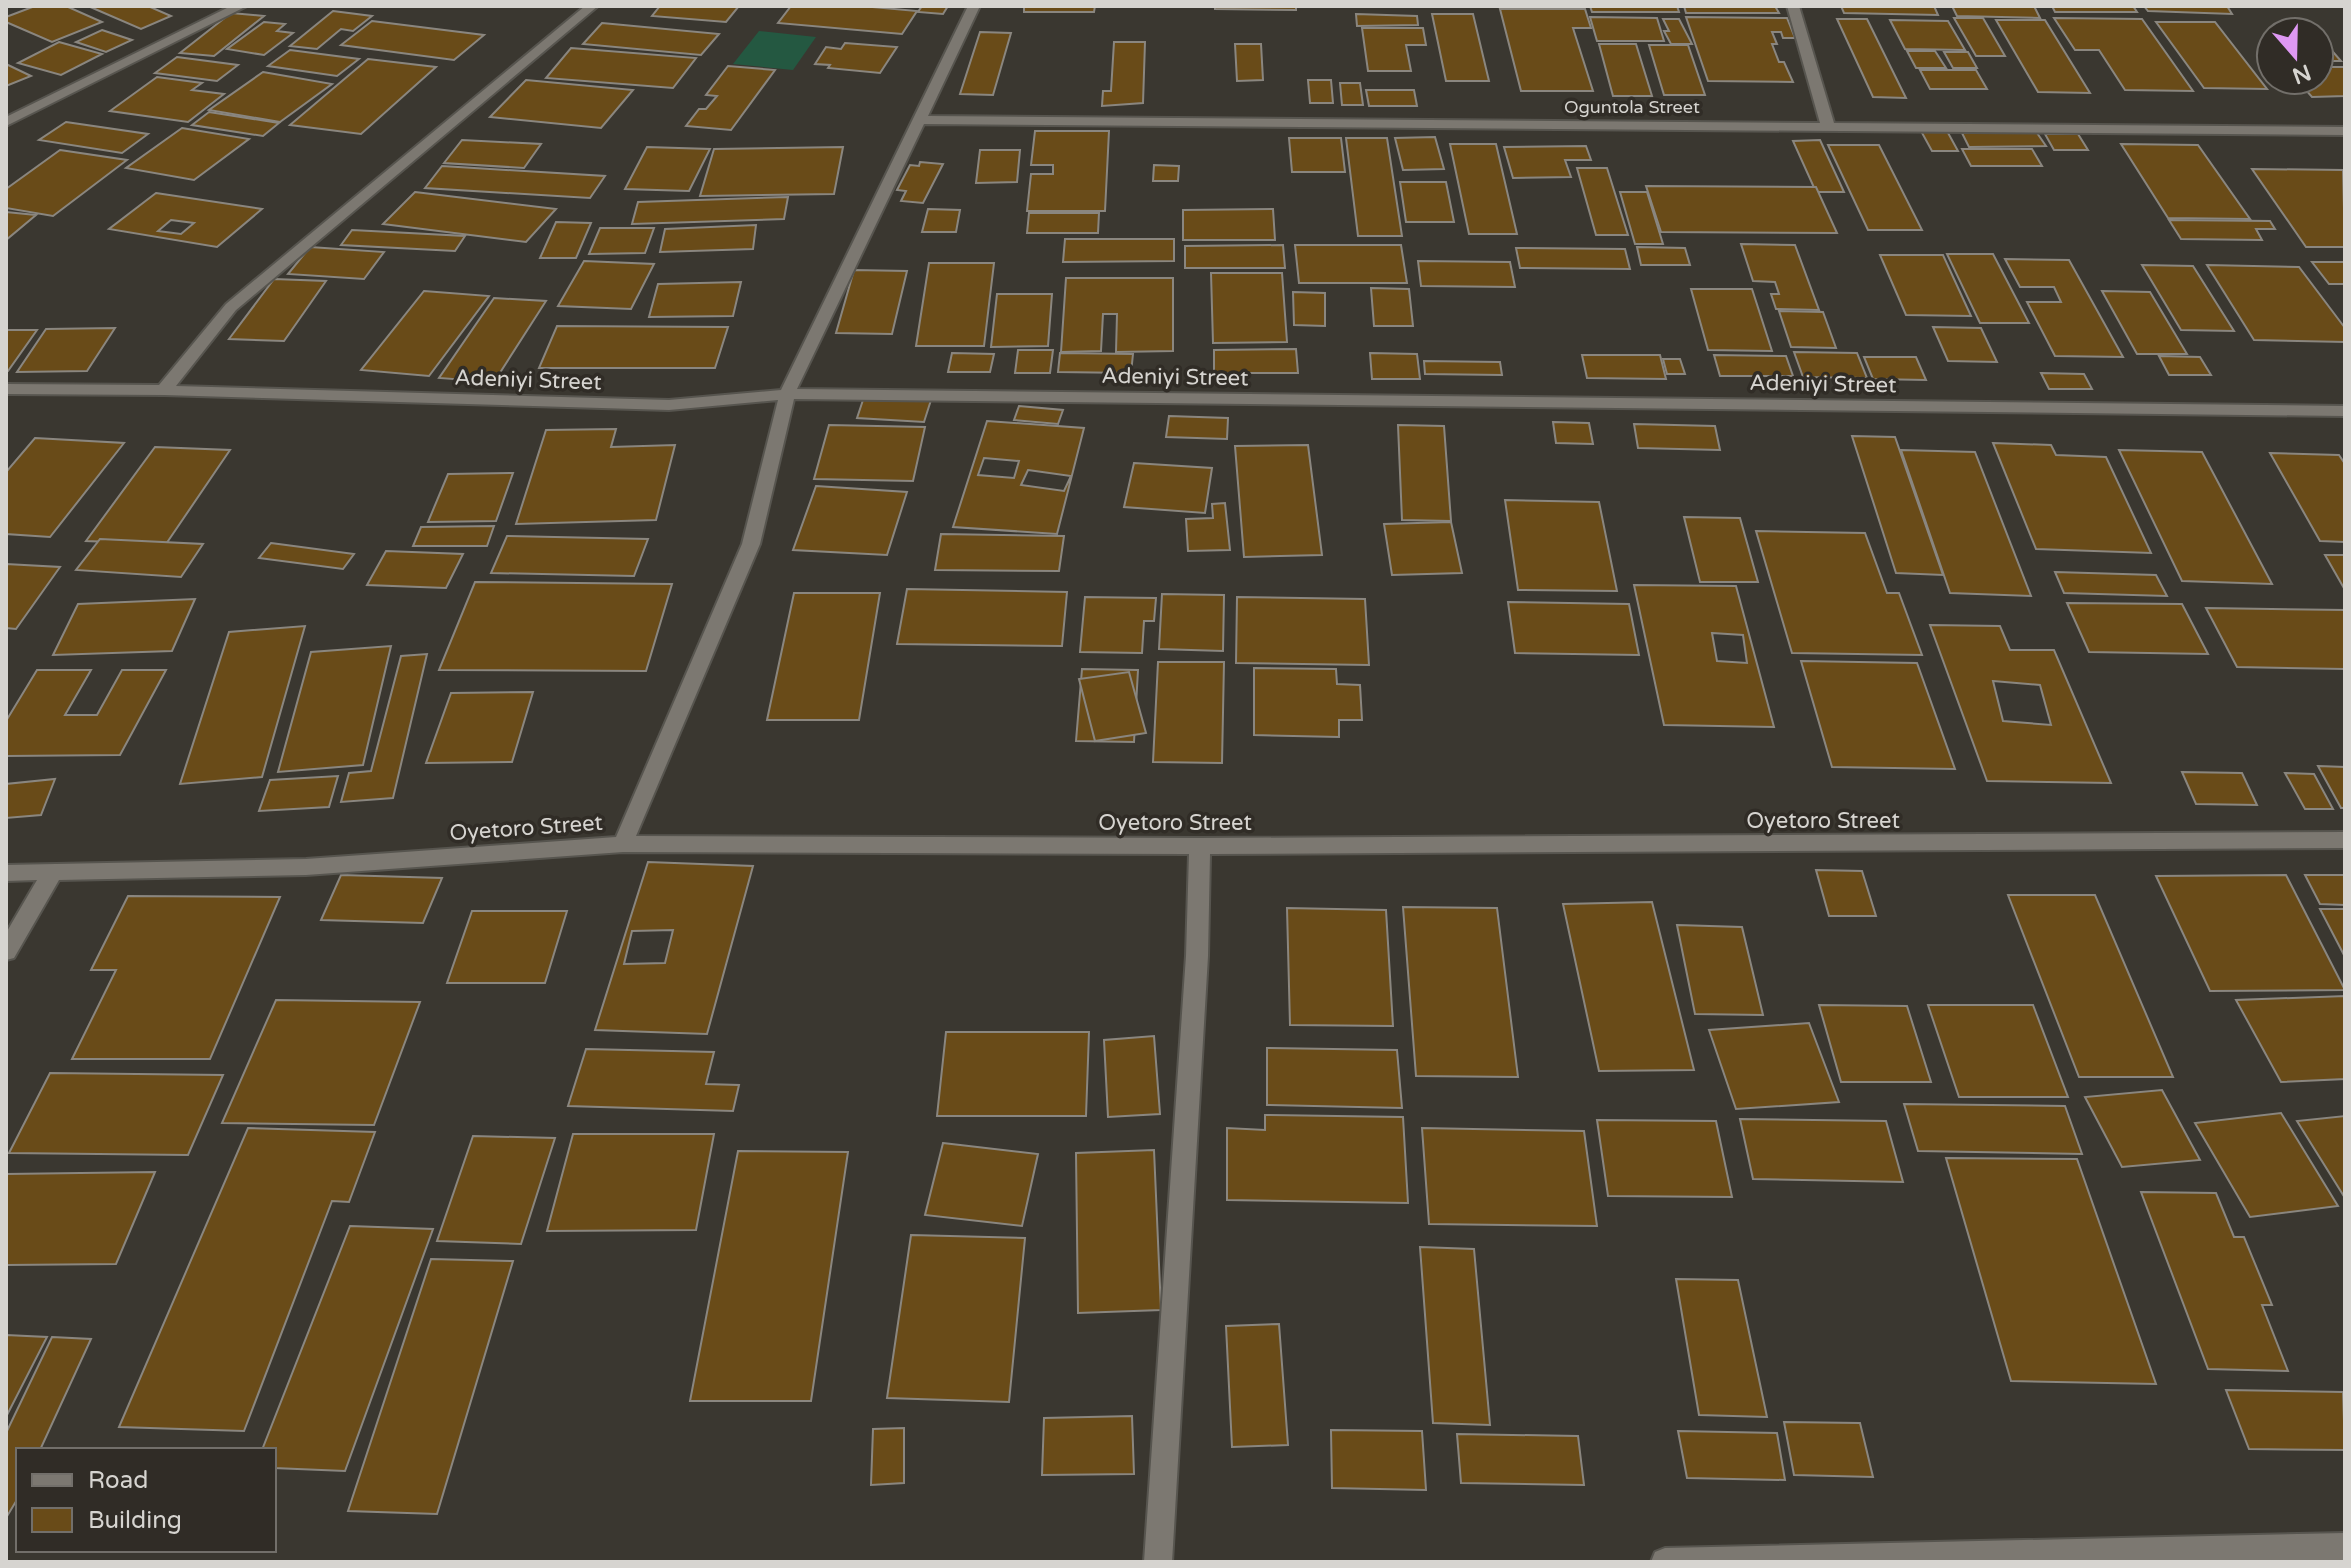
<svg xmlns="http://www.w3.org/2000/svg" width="2351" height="1568" font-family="'Varela Round',sans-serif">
	<rect width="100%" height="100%" fill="#3a3730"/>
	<path fill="#245841" d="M759 31 816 37 793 70 733 64Z"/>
	<g fill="#694b18" stroke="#8a867f" stroke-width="2" fill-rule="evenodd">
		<path d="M35 6H66L102 22 52 42 6 22V17Z"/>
		<path d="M88 6H148L171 16 141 29Z"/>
		<path d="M660 6H739L726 22 652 16Z"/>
		<path d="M791 6H861L917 11 902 34 778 23Z"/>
		<path d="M922 6H948L943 14 918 12Z"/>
		<path d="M1024 6H1095L1094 12H1024Z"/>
		<path d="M1215 6H1296V10L1215 9Z"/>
		<path d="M1590 6H1677L1679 12H1592Z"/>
		<path d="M1684 6H1775L1779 13H1686Z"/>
		<path d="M1841 6H1934L1938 15 1844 13Z"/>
		<path d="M1952 6H2034L2040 18 1957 16Z"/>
		<path d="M2052 6H2133L2137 12H2055Z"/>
		<path d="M2144 6H2227L2232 14 2148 11Z"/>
		<path d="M1500 9H1585L1591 28H1573L1593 91H1521Z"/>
		<path d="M333 11 372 16 353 31 341 29 317 49 290 46Z"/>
		<path d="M231 13 264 16 214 56 180 53Z"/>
		<path d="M1356 14 1417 16 1418 25 1357 26Z"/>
		<path d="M1432 14H1473L1489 81H1446Z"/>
		<path d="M1590 17 1657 18 1664 41H1597Z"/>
		<path d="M1686 17 1787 18 1795 38H1783L1781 32H1772L1777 44H1772L1779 62H1784L1793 82 1708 81Z"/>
		<path d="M1954 18H1983L2005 56H1976Z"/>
		<path d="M2054 18 2142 19 2193 91 2125 90 2099 50H2075Z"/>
		<path d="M1663 19H1679L1692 44H1671L1664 31H1669Z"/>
		<path d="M1837 19H1867L1906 98 1873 97Z"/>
		<path d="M1890 20 1948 21 1965 50 1905 49Z"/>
		<path d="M1996 20H2045L2090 93 2038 92Z"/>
		<path d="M372 21 484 35 454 60 341 45Z"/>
		<path d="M264 22 285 24 277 31 293 33 264 55 227 49Z"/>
		<path d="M2156 22H2215L2267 89 2204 88Z"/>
		<path d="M602 23 719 34 701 55 583 44Z"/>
		<path d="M1362 28H1423L1426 45H1406L1411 71H1368Z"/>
		<path d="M102 30 132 40 106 52 76 42Z"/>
		<path d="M980 32 1011 33 993 95 960 94Z"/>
		<path d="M59 42 102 54 61 75 18 63Z"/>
		<path d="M1114 42H1145L1143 103 1102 106 1103 91H1111Z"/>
		<path d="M845 43 897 47 880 73 828 68 830 65 815 64 826 47 841 49Z"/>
		<path d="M1235 44H1261L1263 80 1237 81Z"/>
		<path d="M1599 44H1636L1652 96H1613Z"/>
		<path d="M1649 45H1688L1705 95H1664Z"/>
		<path d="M2319 45H2327L2341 61H2319Z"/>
		<path d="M571 48 696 58 673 88 546 78Z"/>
		<path d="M290 50 359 59 337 76 268 66Z"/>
		<path d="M1907 51H1935L1946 68H1916Z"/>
		<path d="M1944 52H1968L1977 68H1953Z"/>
		<path d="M177 57 238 65 217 81 155 73Z"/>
		<path d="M368 59 436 67 361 134 290 125Z"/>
		<path d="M2319 62 2327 67H2345V96L2312 97 2297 80H2319Z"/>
		<path d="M6 64 31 76 6 86Z"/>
		<path d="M728 66 775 70 731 130 686 126 699 109H706L717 96 706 95Z"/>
		<path d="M1920 70H1976L1987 89H1930Z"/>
		<path d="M263 72 332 84 280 122 209 110Z"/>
		<path d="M157 77 202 83 192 90 224 94 188 122 110 111Z"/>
		<path d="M526 80 633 90 601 128 490 117Z"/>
		<path d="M1308 80H1331L1333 103H1310Z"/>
		<path d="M1340 83H1360L1363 105H1342Z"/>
		<path d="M1366 90H1414L1417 106H1369Z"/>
		<path d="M209 112 279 123 263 136 192 125Z"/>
		<path d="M66 122 148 134 122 153 39 140Z"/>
		<path d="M182 128 249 139 194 180 126 168Z"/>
		<path d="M1035 131H1109L1105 211H1027L1031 174H1053V165H1031Z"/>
		<path d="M1921 131H1947L1958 151H1932Z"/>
		<path d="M1962 133H2037L2046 146 1969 147Z"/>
		<path d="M2045 134H2078L2088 150H2054Z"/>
		<path d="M1435 137 1444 169 1403 170 1395 138Z"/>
		<path d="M1289 138H1341L1345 172H1292Z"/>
		<path d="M1346 138H1387L1402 236H1358Z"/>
		<path d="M462 140 541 144 524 168 444 163Z"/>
		<path d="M1820 140 1844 192H1816L1793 141Z"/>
		<path d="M1450 144H1496L1517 234H1469Z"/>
		<path d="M2121 144 2198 145 2250 219 2168 218Z"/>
		<path d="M1828 145H1879L1922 230H1868Z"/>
		<path d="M1586 146 1591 160H1565L1571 177 1513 178 1504 147Z"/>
		<path d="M647 147 710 149 689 191 625 189Z"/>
		<path d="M843 147 834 194 700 196 714 149Z"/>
		<path d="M1962 149H2032L2042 166H1971Z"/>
		<path d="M60 150 127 160 53 216 6 208V189Z"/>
		<path d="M980 150H1020L1017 182 976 183Z"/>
		<path d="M920 162 943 164 923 203 901 201 906 191 897 190 910 165 919 166Z"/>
		<path d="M1154 165 1179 166 1178 181H1153Z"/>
		<path d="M442 166 605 176 590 198 425 188Z"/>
		<path d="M1577 168H1607L1628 235H1596Z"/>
		<path d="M2252 169 2343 170 2345 247H2306Z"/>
		<path d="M1400 182H1446L1454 222H1406Z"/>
		<path d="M1646 186 1816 187 1837 233 1661 232Z"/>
		<path d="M415 192 556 209 526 242 383 224Z"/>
		<path d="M1620 192H1647L1663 244H1635Z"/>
		<path d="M156 193 262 209 217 247 109 229ZM171 220 194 223 181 234 158 231Z"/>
		<path d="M788 197 784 219 632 224 638 202Z"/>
		<path d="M928 209 960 210 956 232H922Z"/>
		<path d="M1273 209 1275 240H1183V210Z"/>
		<path d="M6 212 36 215 6 240Z"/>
		<path d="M1029 213H1099L1098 233H1027Z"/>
		<path d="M2169 220 2270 221 2275 229H2256L2262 240 2181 239Z"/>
		<path d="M556 222 591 223 576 258H540Z"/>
		<path d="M756 225 753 249 660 252 665 229Z"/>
		<path d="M600 228H654L645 253 589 254Z"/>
		<path d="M352 230 465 236 455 251 341 245Z"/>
		<path d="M1065 239H1174V261L1063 262Z"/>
		<path d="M1741 244 1795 245 1819 310 1776 309 1771 294H1779L1775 282 1753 281Z"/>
		<path d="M1283 245 1285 268H1185V246Z"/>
		<path d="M1295 245H1401L1407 283H1299Z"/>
		<path d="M310 247 384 252 364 279 288 274Z"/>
		<path d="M1637 247 1685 248 1690 265H1641Z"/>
		<path d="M1516 248 1625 249 1630 269 1520 268Z"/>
		<path d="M1947 254H1993L2029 323H1980Z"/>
		<path d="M1880 255H1943L1971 316 1906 315Z"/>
		<path d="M2005 259 2069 260 2123 357 2055 356 2027 302H2061L2054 287H2020Z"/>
		<path d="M584 261 654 264 631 309 558 306Z"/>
		<path d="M1418 261 1510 262 1515 287 1421 286Z"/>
		<path d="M2312 262H2345V284H2329Z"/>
		<path d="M929 263H994L984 346H916Z"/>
		<path d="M2142 265 2193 266 2234 331 2181 330Z"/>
		<path d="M2207 265 2299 267 2345 328V342L2254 340Z"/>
		<path d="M854 270 907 271 892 334 836 333Z"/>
		<path d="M1211 273H1282L1287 342 1213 343Z"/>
		<path d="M1066 278H1173V351L1116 352 1117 314H1103L1101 351 1061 352Z"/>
		<path d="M274 279 326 281 284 341 229 339Z"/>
		<path d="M741 282 733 316 649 317 658 284Z"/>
		<path d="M1371 288 1409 289 1413 326H1374Z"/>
		<path d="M1691 289H1752L1772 351 1708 350Z"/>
		<path d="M424 291 489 296 429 376 361 370Z"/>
		<path d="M2102 291 2150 292 2187 354H2137Z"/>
		<path d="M1293 292 1325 293V326L1294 325Z"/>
		<path d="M997 294H1052L1048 346 991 347Z"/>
		<path d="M494 298 546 301 494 382 439 378Z"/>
		<path d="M1779 311 1823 312 1836 348 1791 347Z"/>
		<path d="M557 326 728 327 715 368H539Z"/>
		<path d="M1933 327 1981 328 1997 362 1948 361Z"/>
		<path d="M115 328 87 371 17 372 46 329Z"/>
		<path d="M6 330H37L8 371H6Z"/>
		<path d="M1296 349 1298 373H1214V350Z"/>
		<path d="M1018 350H1053L1050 373H1015Z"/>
		<path d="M1794 352 1857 353 1867 378 1803 377Z"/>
		<path d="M952 353 994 354 990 372H948Z"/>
		<path d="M1060 353 1133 354 1131 373 1058 372Z"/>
		<path d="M1370 353 1417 354 1420 379H1372Z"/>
		<path d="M1582 355H1660L1666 379 1587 378Z"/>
		<path d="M1714 355 1786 356 1793 376H1720Z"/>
		<path d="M2159 356 2200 357 2211 375H2169Z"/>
		<path d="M1864 357H1916L1926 380 1873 379Z"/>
		<path d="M1663 359H1680L1685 374H1667Z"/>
		<path d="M1424 361 1500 362 1502 375 1425 374Z"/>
		<path d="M2041 373 2084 374 2092 389H2049Z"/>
		<path d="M864 397 931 400 924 422 857 418Z"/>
		<path d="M1019 406 1063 410 1058 424 1014 420Z"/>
		<path d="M1169 416 1228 418 1227 439 1166 437Z"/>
		<path d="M987 421 1084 428 1057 534 953 527ZM984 458 1019 461 1014 478 978 475ZM1028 470 1071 476 1064 491 1021 485Z"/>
		<path d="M1553 422 1589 423 1593 444 1556 443Z"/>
		<path d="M1634 424 1715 426 1720 450 1638 448Z"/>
		<path d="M829 425 925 427 913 481 814 479Z"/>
		<path d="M1398 425 1444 426 1451 521 1402 520Z"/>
		<path d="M616 429 611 447 675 445 656 520 516 524 546 430Z"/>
		<path d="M1852 436 1895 437 1943 575 1896 573Z"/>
		<path d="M35 438 124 443 50 537 6 534V472Z"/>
		<path d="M1993 443 2051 445 2056 455 2106 457 2151 553 2036 549Z"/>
		<path d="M1308 445 1322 555 1244 557 1235 446Z"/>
		<path d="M155 447 230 450 166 544 86 541Z"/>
		<path d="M1901 450 1975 452 2031 596 1950 593Z"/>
		<path d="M2119 450 2202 452 2272 584 2182 581Z"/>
		<path d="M2270 453 2339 455 2345 464V542L2320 541Z"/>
		<path d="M1134 463 1212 468 1205 513 1124 507Z"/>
		<path d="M513 473 496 521 428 522 448 474Z"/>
		<path d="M816 486 907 492 887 555 793 550Z"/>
		<path d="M1505 500 1599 502 1617 591 1518 590Z"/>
		<path d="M1225 503 1230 550 1188 551 1186 519 1213 518 1212 504Z"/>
		<path d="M1684 517 1740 518 1758 582H1700Z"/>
		<path d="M1451 522 1462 573 1392 575 1384 524Z"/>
		<path d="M494 526 487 546H413L421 527Z"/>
		<path d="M1756 531 1865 533 1887 593H1899L1922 655 1792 653Z"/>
		<path d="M941 534 1064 536 1059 571 935 570Z"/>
		<path d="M507 536 648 539 634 576 491 573Z"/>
		<path d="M100 539 203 544 181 577 76 570Z"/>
		<path d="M271 543 354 554 343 569 259 558Z"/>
		<path d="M386 551 463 554 446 588 367 585Z"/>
		<path d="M2325 555H2345V590Z"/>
		<path d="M6 564 60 567 16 629 6 628Z"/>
		<path d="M2055 572 2156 575 2167 596 2064 593Z"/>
		<path d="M475 582 672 584 646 671 439 670Z"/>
		<path d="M1634 585 1736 586 1774 727 1664 725ZM1712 633 1743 635 1747 663 1717 661Z"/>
		<path d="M907 589 1067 592 1062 646 897 644Z"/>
		<path d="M794 593H880L859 720H767Z"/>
		<path d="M1162 594 1224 595 1223 651 1159 649Z"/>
		<path d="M1085 597 1156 598 1154 621H1144L1142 653 1080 652Z"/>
		<path d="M1237 597 1365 599 1369 665 1236 663Z"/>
		<path d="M195 599 172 651 53 655 78 604Z"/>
		<path d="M1508 602 1629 604 1639 655 1515 653Z"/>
		<path d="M2067 603 2182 604 2208 654 2089 652Z"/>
		<path d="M2206 608 2345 610V669L2237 667Z"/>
		<path d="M1930 625 2000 626 2010 650H2054L2111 783 1987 781ZM1993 681 2040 685 2051 725 2003 721Z"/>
		<path d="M305 626 262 777 180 784 229 632Z"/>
		<path d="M391 646 363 765 278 772 311 652Z"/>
		<path d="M427 654 393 798 341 802 349 773 371 771 401 656Z"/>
		<path d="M1801 661 1917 663 1955 769 1832 767Z"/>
		<path d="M1158 662H1224L1222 763 1153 762Z"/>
		<path d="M1254 668 1336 669 1337 684 1360 685 1362 720H1339V737L1254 735Z"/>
		<path d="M1082 669 1138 670 1134 742 1076 741Z"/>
		<path d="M37 670H91L65 715H97L122 670H166L120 755 6 756V721Z"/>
		<path d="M1129 672 1146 733 1095 741 1079 679Z"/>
		<path d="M533 692 512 762 426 763 451 693Z"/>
		<path d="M2318 766 2345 767V808H2341Z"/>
		<path d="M2182 772 2242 773 2257 805 2196 804Z"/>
		<path d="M2285 773 2314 774 2333 809H2305Z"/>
		<path d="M338 776 329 807 259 811 270 780Z"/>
		<path d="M55 779 41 815 6 818V784Z"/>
		<path d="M648 862 753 866 707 1034 595 1030ZM673 930 665 963 624 964 632 931Z"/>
		<path d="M1816 870 1862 871 1876 916H1829Z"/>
		<path d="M341 875 442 878 423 923 321 920Z"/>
		<path d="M2286 875 2345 990 2210 991 2156 876Z"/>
		<path d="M2305 875H2345V905L2320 904Z"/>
		<path d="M2008 895H2095L2173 1077H2079Z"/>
		<path d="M128 896 280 897 210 1059H72L116 970H91Z"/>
		<path d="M1652 902 1694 1070 1599 1071 1563 904Z"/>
		<path d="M1403 907 1497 908 1518 1077 1416 1076Z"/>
		<path d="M1287 908 1386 910 1393 1026 1290 1025Z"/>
		<path d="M2320 909H2345V957Z"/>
		<path d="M472 911H567L545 983H447Z"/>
		<path d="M1677 925 1742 927 1763 1015 1695 1014Z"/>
		<path d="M2345 996V1079L2281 1082 2236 1000Z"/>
		<path d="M276 1000 420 1002 374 1125 222 1123Z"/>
		<path d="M1819 1005 1907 1006 1931 1082H1841Z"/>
		<path d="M1928 1005H2033L2068 1097H1959Z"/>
		<path d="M1809 1023 1839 1102 1736 1109 1709 1030Z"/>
		<path d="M946 1032H1089L1086 1116H937Z"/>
		<path d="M1154 1036 1160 1114 1108 1117 1104 1040Z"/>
		<path d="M1267 1048 1397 1050 1402 1108 1267 1105Z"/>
		<path d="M586 1049 714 1052 706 1084 739 1085 733 1111 568 1106Z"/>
		<path d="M50 1073 223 1075 188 1155 9 1153Z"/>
		<path d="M2162 1090 2200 1160 2122 1167 2085 1097Z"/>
		<path d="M1904 1104 2065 1106 2082 1154 1918 1151Z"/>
		<path d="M2281 1113 2338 1206 2250 1217 2195 1123Z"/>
		<path d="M1265 1115 1403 1117 1408 1203 1227 1200V1128L1265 1130Z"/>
		<path d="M2345 1116V1198L2297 1121Z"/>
		<path d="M1740 1119 1886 1121 1903 1182 1753 1179Z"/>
		<path d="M1597 1120 1716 1121 1732 1197 1608 1196Z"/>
		<path d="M248 1128 375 1132 349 1202 332 1201 244 1431 119 1427Z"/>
		<path d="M1422 1128 1584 1131 1597 1226 1429 1224Z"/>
		<path d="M573 1134H714L696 1230 547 1231Z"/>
		<path d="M473 1136 555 1138 521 1244 437 1241Z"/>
		<path d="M943 1143 1038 1154 1022 1226 925 1215Z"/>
		<path d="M1154 1150 1161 1310 1078 1313 1076 1153Z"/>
		<path d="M738 1151 848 1152 811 1401H690Z"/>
		<path d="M1946 1158 2077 1159 2156 1384 2011 1381Z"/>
		<path d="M155 1172 116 1264 6 1265V1174Z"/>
		<path d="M2141 1192 2216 1193 2234 1237H2244L2272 1305H2262L2288 1371 2208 1369Z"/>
		<path d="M350 1226 433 1229 345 1471 274 1468V1450H262Z"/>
		<path d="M911 1235 1025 1238 1009 1402 887 1398Z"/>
		<path d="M1420 1247 1474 1249 1490 1425 1433 1423Z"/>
		<path d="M431 1259 513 1261 437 1514 348 1511Z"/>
		<path d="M1676 1279 1738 1280 1767 1417 1699 1415Z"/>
		<path d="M1279 1324 1288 1445 1232 1447 1226 1326Z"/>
		<path d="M6 1335 47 1337 6 1417Z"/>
		<path d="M52 1337 91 1339 40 1450H18V1498L6 1518V1433Z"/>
		<path d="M2226 1390 2343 1392 2345 1450 2249 1449Z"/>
		<path d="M1132 1416 1134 1474 1042 1475 1044 1418Z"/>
		<path d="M1784 1422 1860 1423 1873 1477 1794 1475Z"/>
		<path d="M904 1428V1483L871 1485 873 1429Z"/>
		<path d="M1331 1430 1422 1431 1426 1490 1332 1488Z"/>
		<path d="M1678 1431 1777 1433 1785 1480 1687 1478Z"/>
		<path d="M1457 1434 1578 1436 1584 1485 1461 1483Z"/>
	</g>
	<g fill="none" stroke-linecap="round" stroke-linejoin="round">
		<g stroke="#57554f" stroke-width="4">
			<g id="minor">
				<path d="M231 6H247L6 126V117Z"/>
				<path d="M585 6H598L236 310 176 386 669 400 781 390 968 6H980L928 116 1820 123 1787 6H1799L1834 123 2345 127V135L924 124 797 389 2345 406V416L794 399 760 544 636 836 1200 838 2345 832V848L1210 854 1208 956 1172 1562H1144L1186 956 1189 854 623 852 306 875 59 880 14 958 6 960V933L37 880 6 881V865L306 859 616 837 742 544 778 400 669 410 164 395 6 394V384L159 385 226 304Z"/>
				<path d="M2345 1533V1561L1651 1562 1655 1552 1665 1548Z"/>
			</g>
		</g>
		<use href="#minor" fill="#7c7871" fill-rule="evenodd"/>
	</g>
	<g text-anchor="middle" stroke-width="7" stroke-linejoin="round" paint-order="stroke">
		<g font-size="18" fill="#d6d4d0" stroke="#302c26">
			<text x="1632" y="113">Oguntola Street</text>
		</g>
		<g font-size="22" fill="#d6d4d0" stroke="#302c26">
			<text transform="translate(1175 376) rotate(1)" y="8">Adeniyi Street</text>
			<text transform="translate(528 379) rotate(2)" y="8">Adeniyi Street</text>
			<text transform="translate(1823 383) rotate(1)" y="8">Adeniyi Street</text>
			<text x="1823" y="828">Oyetoro Street</text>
			<text x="1175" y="830">Oyetoro Street</text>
			<text transform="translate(526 827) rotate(-4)" y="8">Oyetoro Street</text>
		</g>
	</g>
	<rect width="2351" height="1568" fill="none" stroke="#d6d4d0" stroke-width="16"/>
	<rect x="16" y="1448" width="260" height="104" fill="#302c26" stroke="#726f6a" stroke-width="2"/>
	<rect x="32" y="1474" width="40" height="12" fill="#7c7871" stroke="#726f6a" stroke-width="2"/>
	<text x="88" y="1488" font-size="24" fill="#d6d4d0">Road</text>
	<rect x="32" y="1508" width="40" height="24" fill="#694b18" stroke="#726f6a" stroke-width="2"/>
	<text x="88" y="1528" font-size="24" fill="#d6d4d0">Building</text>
	<g transform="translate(2295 56) rotate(160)"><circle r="38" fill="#302c26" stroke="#726f6a" stroke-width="2"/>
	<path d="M0-6L14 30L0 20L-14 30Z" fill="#de98f3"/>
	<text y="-12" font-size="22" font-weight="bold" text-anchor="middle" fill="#d6d4d0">N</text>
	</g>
</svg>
